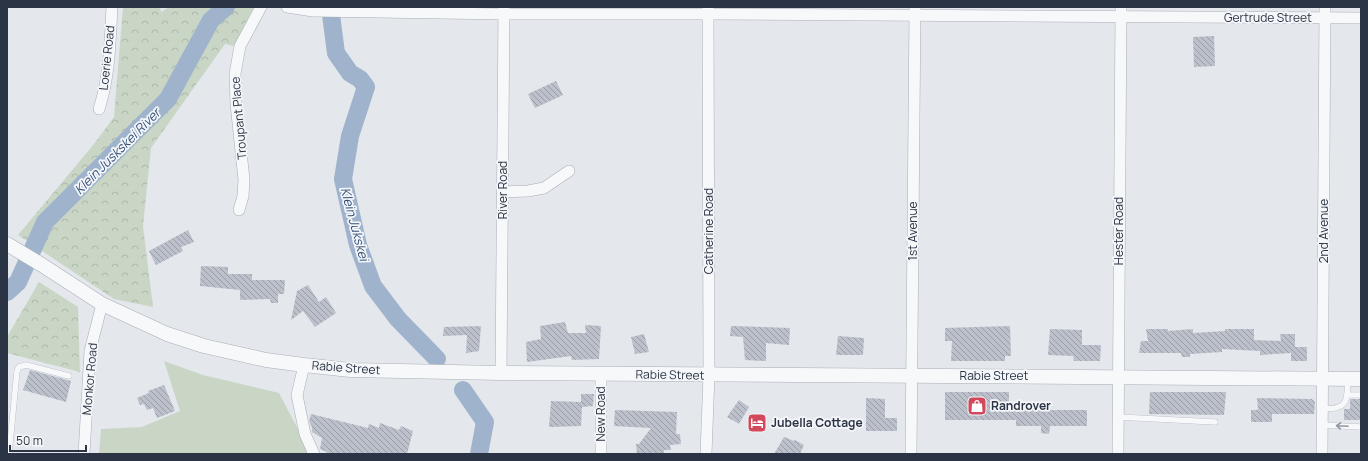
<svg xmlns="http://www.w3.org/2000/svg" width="1368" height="461" font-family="Manrope,sans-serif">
	<defs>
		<pattern id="park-crowns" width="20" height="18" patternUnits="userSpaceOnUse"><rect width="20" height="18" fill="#c9d6c5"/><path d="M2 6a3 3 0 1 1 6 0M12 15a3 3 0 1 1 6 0" fill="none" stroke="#adb8ab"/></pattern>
		<pattern id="building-back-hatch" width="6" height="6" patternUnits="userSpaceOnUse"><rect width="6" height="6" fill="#bbc0ca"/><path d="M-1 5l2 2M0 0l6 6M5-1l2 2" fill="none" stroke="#989da6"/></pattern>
	</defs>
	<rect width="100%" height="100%" fill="#e4e7ec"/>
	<path fill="#c9d6c5" d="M164 361 203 375 279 393 311 454H99L101 429 142 427 180 411Z"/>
	<g fill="url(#park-crowns)">
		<path d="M123 7H160L161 12 169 7H254L234 46 225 44 151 148 143 226 153 307 114 299 18 235 94 144 114 117Z"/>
		<path d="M39 282 78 307 80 373 76 371 7 353V337Z"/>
	</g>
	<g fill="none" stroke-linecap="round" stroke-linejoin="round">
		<g stroke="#9fb4cc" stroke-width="18">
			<path d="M330 7 336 53 350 73 360 79 366 87 350 136 343 179 358 245 373 286 398 319 437 359"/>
			<path d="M7 292 18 282 45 222 168 99 211 20 226 7"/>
			<path d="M463 390 485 422 479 454"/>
		</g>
	</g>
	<g fill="url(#building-back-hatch)">
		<path d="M1214 36 1215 66 1194 67 1193 37Z"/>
		<path d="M556 81 563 95 535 108 528 94Z"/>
		<path d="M188 230 194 242 181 247 183 251 156 265 149 251Z"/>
		<path d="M201 266 228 267V274H252V280H285L284 294H278V303H271L270 299 240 300V290L200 286Z"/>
		<path d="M308 285 319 302 326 297 336 313 315 327 303 311 291 320 297 291Z"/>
		<path d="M565 322 568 333H586L585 325 601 326 599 359 572 360 571 356 527 362 526 342 541 339 540 326Z"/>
		<path d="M481 326 479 351 466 353 467 335 443 336 444 327Z"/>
		<path d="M731 326 790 328 789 345 766 343V361L745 360 743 337 730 336Z"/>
		<path d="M1010 326 1011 356H1005V361H951L952 341H945V328Z"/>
		<path d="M1050 329 1082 330V345H1101L1100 361H1074L1073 356 1048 355Z"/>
		<path d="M1146 329H1168V331L1193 329V333L1225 331V329H1254V340L1281 341 1280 334H1295V347H1307V361H1291V353L1260 355V351L1222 349V352L1190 354V357H1182L1181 353H1139L1141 341H1148Z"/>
		<path d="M644 334 649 352 635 354 631 337Z"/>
		<path d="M838 336 864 338 863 355H836Z"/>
		<path d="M30 370 71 381 66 402 23 390Z"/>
		<path d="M164 385 175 411 157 418 153 408 147 410 144 404 140 405 137 398 149 393 148 391Z"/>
		<path d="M945 392H1009V410H1087V426H1050L1049 434 1041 433V426H1016V420H945Z"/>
		<path d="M1150 392H1226L1224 415 1149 414Z"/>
		<path d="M581 394H594L593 406 582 407 581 426 549 427 551 401 581 402Z"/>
		<path d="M866 398 885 399V418H897V431H866Z"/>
		<path d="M1257 398 1312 399 1315 402 1314 414H1272V422H1251V410H1258Z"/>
		<path d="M1350 399H1361V420H1344V409H1350Z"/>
		<path d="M739 400 749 407 739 424 727 417Z"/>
		<path d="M615 410 677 412 676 434H680L681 444 670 445 671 450H664V454H637L636 444H639L651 428 614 426Z"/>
		<path d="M311 414 368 428 369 424 379 428 380 423 399 430 401 426 413 431 407 454H326L327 452 320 449 322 438 312 432V427L309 421Z"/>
		<path d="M784 437 794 441 795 440 804 445 800 454H774Z"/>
	</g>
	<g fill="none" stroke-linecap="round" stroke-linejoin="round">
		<g stroke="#a9aeb7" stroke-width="6">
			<g id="service">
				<path d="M1347 395H1361"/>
				<path d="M1323 409C1348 409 1347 402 1348 380"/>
				<path d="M1118 417 1215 422"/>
				<path d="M1322 425 1361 427"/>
				<path d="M9 454 17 371 19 367 26 365 69 376"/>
			</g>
		</g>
		<g stroke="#a9aeb7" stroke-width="12">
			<g id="minor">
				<path d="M287 7 313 11 504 14H708L1361 18"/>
				<path d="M99 109C110 75 110 42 112 7"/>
				<path d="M503 192 528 191 544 188 569 171"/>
				<path d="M239 210 243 196 244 180 236 104 235 74 240 46 261 7"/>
				<path d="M304 365 297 395 305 434 314 454"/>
				<path d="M501 373 504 8"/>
				<path d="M84 454 90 351 102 304"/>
				<path d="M601 454V373"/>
				<path d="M706 454 709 375 708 7"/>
				<path d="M911 454 915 7"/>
				<path d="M1118 454 1121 7"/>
				<path d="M1322 454 1325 7"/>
			</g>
		</g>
		<g stroke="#a9aeb7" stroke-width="15">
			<path id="tertiary" d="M7 244 42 265 102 304 167 334 204 346 266 360 304 365 350 370 501 373 1361 379"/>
		</g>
		<use href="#service" stroke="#f7f8fa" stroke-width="5.5"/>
		<use href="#minor" stroke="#f7f8fa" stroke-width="11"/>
		<use href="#tertiary" stroke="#f7f8fa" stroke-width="14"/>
	</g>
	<defs><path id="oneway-shaft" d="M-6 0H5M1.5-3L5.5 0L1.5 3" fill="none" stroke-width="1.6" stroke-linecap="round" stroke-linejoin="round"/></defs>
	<use stroke="#9196a0" href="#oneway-shaft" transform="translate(1342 426) rotate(-177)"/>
	<defs>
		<g id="shop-square" transform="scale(1)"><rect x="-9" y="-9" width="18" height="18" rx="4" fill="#d1495b" stroke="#f4f6f9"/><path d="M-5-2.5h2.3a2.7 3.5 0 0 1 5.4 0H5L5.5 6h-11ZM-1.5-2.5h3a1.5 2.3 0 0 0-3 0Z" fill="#fff"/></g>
		<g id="hotel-square" transform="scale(1)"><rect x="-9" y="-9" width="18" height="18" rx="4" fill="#d1495b" stroke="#f4f6f9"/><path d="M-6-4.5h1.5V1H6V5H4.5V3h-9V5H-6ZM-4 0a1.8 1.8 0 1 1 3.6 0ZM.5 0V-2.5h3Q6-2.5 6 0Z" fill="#fff"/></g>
	</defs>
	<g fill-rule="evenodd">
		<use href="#shop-square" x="977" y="406"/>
		<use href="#hotel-square" x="757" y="423"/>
	</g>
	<g text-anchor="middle" stroke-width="3.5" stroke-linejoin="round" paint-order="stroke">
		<g font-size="12" fill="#2b3445" stroke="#f4f6f9">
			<text x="1268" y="22">Gertrude Street</text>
			<text transform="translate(107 58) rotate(-84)" y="4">Loerie Road</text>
			<text transform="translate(239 118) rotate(-95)" y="4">Troupant Place</text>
			<text transform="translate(503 190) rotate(-90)" y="4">River Road</text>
			<text transform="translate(709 231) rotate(-90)" y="4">Catherine Road</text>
			<text transform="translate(913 231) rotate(-90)" y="4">1st Avenue</text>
			<text transform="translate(1119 231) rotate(-90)" y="4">Hester Road</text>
			<text transform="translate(1324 231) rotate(-90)" y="4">2nd Avenue</text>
			<text transform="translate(346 368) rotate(4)" y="4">Rabie Street</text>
			<text transform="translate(670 375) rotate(1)" y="4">Rabie Street</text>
			<text x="994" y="380">Rabie Street</text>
			<text transform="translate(90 379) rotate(-85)" y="4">Monkor Road</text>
			<text transform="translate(601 414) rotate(-90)" y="4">New Road</text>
		</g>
		<g font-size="12" font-weight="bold" fill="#2b3445" stroke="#f4f6f9" text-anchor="start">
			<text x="991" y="410">Randrover</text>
			<text x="771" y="427">Jubella Cottage</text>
		</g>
		<g font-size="13" font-style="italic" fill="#34527a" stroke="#f4f6f9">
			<text transform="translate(117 151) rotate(-45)" y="5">Klein Juskskei River</text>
			<text transform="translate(355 224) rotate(75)" y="5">Klein Jukskei</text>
		</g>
	</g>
	<rect width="1368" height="461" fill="none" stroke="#2b3445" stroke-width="16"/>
	<path d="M10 445v6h76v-6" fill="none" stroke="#2b3445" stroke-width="2"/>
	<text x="16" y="445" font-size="12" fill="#2b3445" stroke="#f4f6f9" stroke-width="3" paint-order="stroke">50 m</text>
</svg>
